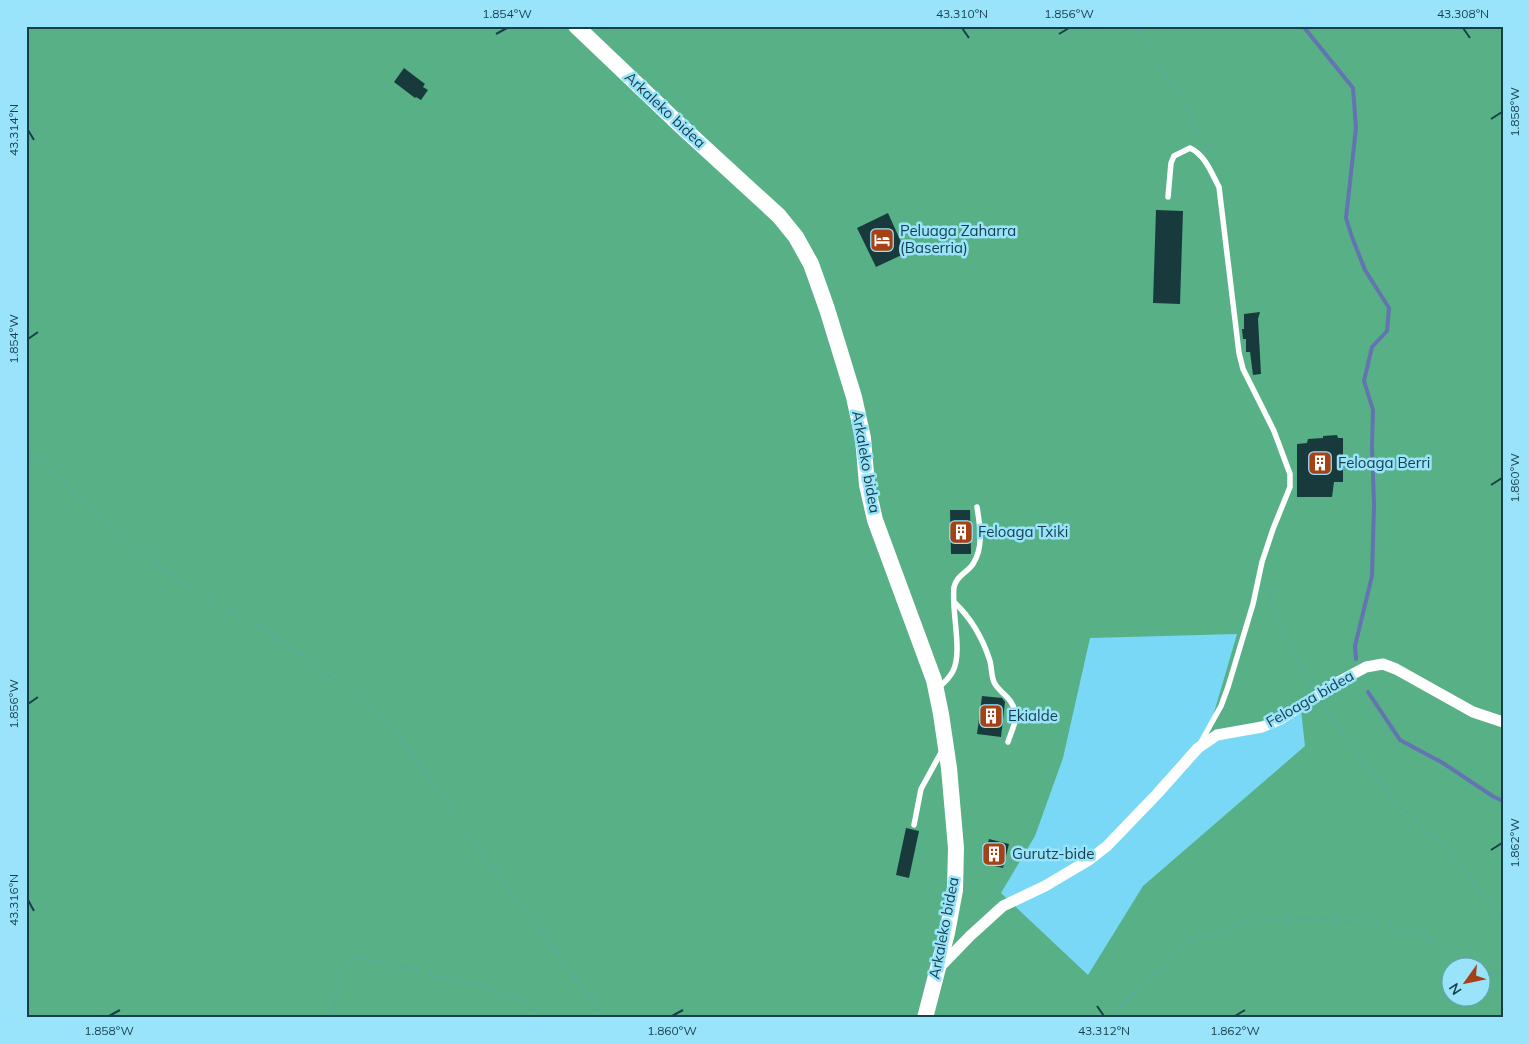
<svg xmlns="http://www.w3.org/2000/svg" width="1529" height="1044" font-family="Mulish,sans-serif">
	<rect width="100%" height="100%" fill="#78d8f6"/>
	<path fill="#58b186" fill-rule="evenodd" d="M26 26H1503V1018H26ZM1237 634 1206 740 1301 710 1305 746 1143 886 1088 975 1001 893 1035 836 1063 758 1090 638ZM1452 966H1482V996H1452Z"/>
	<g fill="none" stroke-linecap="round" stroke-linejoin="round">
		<g stroke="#6474b1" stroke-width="4">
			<path d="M1303 26 1353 88 1356 128 1346 218 1352 237 1365 270 1389 308 1387 331 1372 347 1364 381 1373 410 1372 447 1374 505 1372 576 1355 646 1356 659"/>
			<path d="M1368 692 1400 740 1443 763 1494 797 1503 801"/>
		</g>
	</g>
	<g fill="#183a3c">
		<path d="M404 68 425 84 423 87 428 90 421 100 416 97 415 98 394 82Z"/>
		<path d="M1156 210 1183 211 1180 304 1153 303Z"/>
		<path d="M888 213 906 253 876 267 857 228Z"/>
		<path d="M1260 312 1258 319 1261 374 1253 375 1250 352H1246V339H1243L1242 329H1244V314Z"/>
		<path d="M1337 435 1338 438H1343V482H1334L1332 497H1297V444L1307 443 1308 439 1323 438V436Z"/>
		<path d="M950 510H970L971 554H951Z"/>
		<path d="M982 696 1002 698 1005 702 1001 737 977 734Z"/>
		<path d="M906 828 919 831 909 878 896 875Z"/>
		<path d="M989 839 1009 844 1003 868 983 863Z"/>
	</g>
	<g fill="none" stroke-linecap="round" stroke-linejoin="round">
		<g stroke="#55a1b8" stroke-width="2.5" stroke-dasharray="1 4" stroke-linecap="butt">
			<path d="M1133 26 1179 94 1208 151"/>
			<path d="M26 109 29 112"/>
			<path d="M26 449 110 525 185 584 238 613 302 655 370 707 395 729 521 908 559 955 594 1003 608 1018"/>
			<path d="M1268 583 1275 612 1311 685"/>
			<path d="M1324 705 1346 740 1392 798 1458 861 1503 920"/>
			<path d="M985 906 1009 866 1013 850"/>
			<path d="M1482 971 1503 975"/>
			<path d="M333 1018 336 993 341 971 351 959 361 957 479 985 510 995 552 1018"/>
			<path d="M1110 1018 1155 973 1192 941 1251 921 1316 918 1381 924 1398 927 1417 934 1435 943 1470 966"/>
		</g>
		<g stroke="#fff" stroke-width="5.5">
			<path d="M1168 197 1171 163 1174 156 1190 148C1205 155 1211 172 1219 187L1239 353 1243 369 1274 431 1290 474V487L1273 529 1262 562 1253 604 1228 687 1221 706 1201 742"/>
			<path d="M954 602C971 618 983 639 990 661 992 668 991 678 995 684 1002 695 1012 697 1015 712 1017 722 1011 732 1008 742"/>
			<path d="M938 688C944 683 949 679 953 671 963 652 951 610 954 587 956 576 968 572 973 564 984 547 980 526 977 507"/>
			<path d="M914 825 921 789 943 749"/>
		</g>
		<path stroke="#fff" stroke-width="11" d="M939 968 970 936 1003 906 1045 886 1089 860 1107 846 1157 794 1198 748 1217 735 1262 727 1279 720 1340 681 1366 667 1383 664 1396 669 1473 712 1503 722"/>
		<path stroke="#fff" stroke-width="16" d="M576 26 682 127 779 216 796 237 811 264 827 309 854 397 863 438 867 485 875 520 934 680 941 714 949 768 956 848 955 890 947 933 925 1018"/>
	</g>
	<path fill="none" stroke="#163f4b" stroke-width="2" d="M962 28 969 38M1463 28 1470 38M496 34 507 28M1059 34 1069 28M1491 119 1502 112M28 130 34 140M28 339 38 332M1491 485 1502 478M28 704 38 697M1491 850 1502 843M28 900 34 911M1097 1006 1104 1016M109 1016 120 1010M672 1016 683 1010M1235 1016 1245 1010"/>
	<defs>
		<g id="hotel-square" transform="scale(1.25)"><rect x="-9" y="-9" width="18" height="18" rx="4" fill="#a64015" stroke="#99e3fb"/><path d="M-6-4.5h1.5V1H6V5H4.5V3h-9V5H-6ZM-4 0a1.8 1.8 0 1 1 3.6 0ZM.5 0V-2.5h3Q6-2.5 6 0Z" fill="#fff"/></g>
		<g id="building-square" transform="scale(1.25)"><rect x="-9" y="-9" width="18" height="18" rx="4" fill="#a64015" stroke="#99e3fb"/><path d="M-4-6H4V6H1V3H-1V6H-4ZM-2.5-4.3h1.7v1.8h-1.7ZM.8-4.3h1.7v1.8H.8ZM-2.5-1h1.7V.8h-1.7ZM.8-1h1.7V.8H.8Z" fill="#fff"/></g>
	</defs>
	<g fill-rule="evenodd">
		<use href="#hotel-square" x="882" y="240"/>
		<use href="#building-square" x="1320" y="463"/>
		<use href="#building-square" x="961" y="532"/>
		<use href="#building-square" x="991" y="716"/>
		<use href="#building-square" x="994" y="854"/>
	</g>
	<g text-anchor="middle" stroke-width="5" stroke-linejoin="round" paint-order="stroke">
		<g font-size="15" fill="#163f4b" stroke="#99e3fb">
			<text transform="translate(665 110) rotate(43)" y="5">Arkaleko bidea</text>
			<text transform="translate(866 462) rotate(80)" y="5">Arkaleko bidea</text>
			<text transform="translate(1310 699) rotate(-30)" y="5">Feloaga bidea</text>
			<text transform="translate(944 928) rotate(-79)" y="5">Arkaleko bidea</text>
		</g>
		<g font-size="15" fill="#163f4b" stroke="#99e3fb" text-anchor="start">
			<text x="900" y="236">Peluaga Zaharra<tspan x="900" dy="17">(Baserria)</tspan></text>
			<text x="1338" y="468">Feloaga Berri</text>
			<text x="978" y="537">Feloaga Txiki</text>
			<text x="1008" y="721">Ekialde</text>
			<text x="1012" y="859">Gurutz-bide</text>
		</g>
	</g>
	<rect width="1529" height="1044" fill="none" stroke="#99e3fb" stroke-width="55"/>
	<g transform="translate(1466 982) rotate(237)"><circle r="24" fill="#99e3fb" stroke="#65a1b5"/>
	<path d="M0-4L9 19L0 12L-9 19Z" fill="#a64015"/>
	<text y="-8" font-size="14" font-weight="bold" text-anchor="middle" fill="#163f4b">N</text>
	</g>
	<rect x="28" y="28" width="1474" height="988" fill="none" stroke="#163f4b" stroke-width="2"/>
	<g font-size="12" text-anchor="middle" fill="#163f4b">
		<text x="507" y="18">1.854°W</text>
		<text x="962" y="18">43.310°N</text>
		<text x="1069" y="18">1.856°W</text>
		<text x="1463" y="18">43.308°N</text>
		<text transform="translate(1515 112) rotate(-90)" y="4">1.858°W</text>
		<text transform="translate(14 130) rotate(-90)" y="4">43.314°N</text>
		<text transform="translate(14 339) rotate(-90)" y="4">1.854°W</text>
		<text transform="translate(1515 478) rotate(-90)" y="4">1.860°W</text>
		<text transform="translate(14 704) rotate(-90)" y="4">1.856°W</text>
		<text transform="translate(1515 843) rotate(-90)" y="4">1.862°W</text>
		<text transform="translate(14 900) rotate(-90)" y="4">43.316°N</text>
		<text x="109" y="1035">1.858°W</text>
		<text x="672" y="1035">1.860°W</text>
		<text x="1104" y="1035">43.312°N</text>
		<text x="1235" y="1035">1.862°W</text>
	</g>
</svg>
